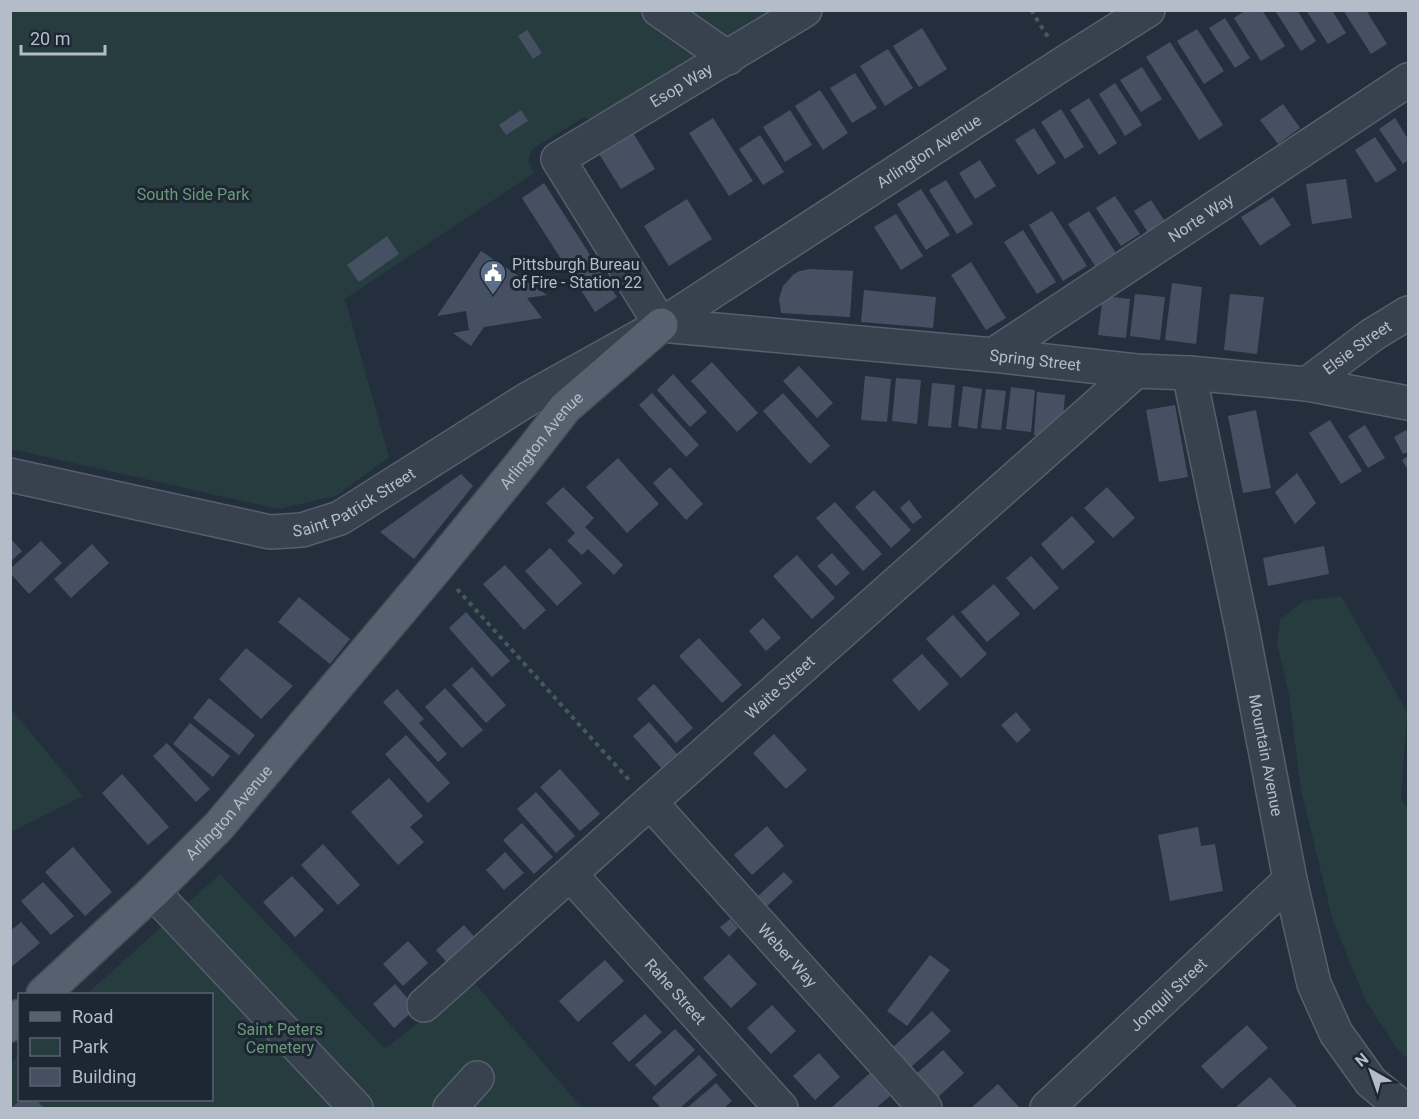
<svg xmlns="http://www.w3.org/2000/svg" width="1419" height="1119" font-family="Roboto,sans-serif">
	<rect width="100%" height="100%" fill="#242f3e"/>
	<g fill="#263c3f">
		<path d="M11 11H781L596 121 584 117 531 150 528 162 534 173 345 299 389 457 336 496 278 509 11 449Z"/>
		<path d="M1341 596 1407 712 1401 800 1408 808V1059L1397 1049 1365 999 1333 921 1301 790 1289 694 1277 643 1280 620 1303 601Z"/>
		<path d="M11 709 83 796 11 832H10Z"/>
		<path d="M220 874 385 1049 472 980 582 1108H11L10 1064 19 1055 20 1100H212V994H87Z"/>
	</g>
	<g fill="#455162">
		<path d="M1246 10H1262L1285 46 1261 61 1234 18Z"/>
		<path d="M1278 10H1297L1316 41 1301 51 1276 12Z"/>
		<path d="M1306 10H1332L1346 33 1328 44Z"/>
		<path d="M1343 10H1366L1387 44 1371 54Z"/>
		<path d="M1225 18 1250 58 1235 68 1209 28Z"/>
		<path d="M922 28 947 69 919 87 893 46Z"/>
		<path d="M1197 29 1224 71 1204 84 1177 41Z"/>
		<path d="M527 30 542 53 533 59 518 36Z"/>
		<path d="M1170 42 1223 125 1199 140 1146 57Z"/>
		<path d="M888 49 913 88 885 106 860 66Z"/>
		<path d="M1142 67 1162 99 1141 112 1120 80Z"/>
		<path d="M855 73 877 108 852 123 830 88Z"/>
		<path d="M1115 83 1142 125 1125 136 1099 94Z"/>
		<path d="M820 90 848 133 823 150 795 106Z"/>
		<path d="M1089 98 1117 143 1099 155 1070 110Z"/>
		<path d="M1283 104 1300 128 1278 144 1260 120Z"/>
		<path d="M1061 109 1084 147 1065 159 1041 122Z"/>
		<path d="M521 110 528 121 506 135 499 125Z"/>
		<path d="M790 110 812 145 785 162 763 127Z"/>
		<path d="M713 118 753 181 729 196 689 133Z"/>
		<path d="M1395 118 1408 139V160L1403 164 1379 129Z"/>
		<path d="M1034 128 1056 163 1038 175 1015 140Z"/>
		<path d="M633 133 655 169 621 189 599 154Z"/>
		<path d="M760 135 784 172 763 185 739 149Z"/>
		<path d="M1375 137 1397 170 1376 183 1355 150Z"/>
		<path d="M980 160 996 186 975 199 959 173Z"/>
		<path d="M1346 179 1352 218 1312 224 1306 184Z"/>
		<path d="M946 180 973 224 957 234 929 190Z"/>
		<path d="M544 183 617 297 595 312 522 198Z"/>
		<path d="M921 189 950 235 926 250 897 204Z"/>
		<path d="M1115 196 1140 234 1121 246 1096 208Z"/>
		<path d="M1273 197 1291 225 1260 246 1241 217Z"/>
		<path d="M687 199 712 239 669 266 644 226Z"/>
		<path d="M1151 200 1166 223 1149 234 1134 211Z"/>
		<path d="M1052 211 1087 266 1063 281 1029 225Z"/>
		<path d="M1089 211 1116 253 1095 266 1068 224Z"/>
		<path d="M896 214 923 256 901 270 874 227Z"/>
		<path d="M1023 230 1056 282 1037 294 1004 242Z"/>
		<path d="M387 236 399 254 359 282 347 265Z"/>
		<path d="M481 251 547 295 527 298 542 318 484 327 471 346 453 333 469 330 466 311 437 316Z"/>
		<path d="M971 262 1006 318 986 330 951 275Z"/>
		<path d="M810 269 853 271 850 317 781 313 779 299 783 286 794 274 800 271Z"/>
		<path d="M1172 283 1202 287 1196 344 1165 340Z"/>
		<path d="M864 290 936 297 933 328 861 322Z"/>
		<path d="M1135 294 1165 297 1160 340 1130 336Z"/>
		<path d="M1230 294 1264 297 1257 354 1224 350Z"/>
		<path d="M1103 296 1130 299 1126 338 1098 335Z"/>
		<path d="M712 362 758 413 737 432 691 381Z"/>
		<path d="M799 366 833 403 817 418 783 381Z"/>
		<path d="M673 374 707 412 690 427 657 390Z"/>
		<path d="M865 376 891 379 887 422 861 420Z"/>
		<path d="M896 378 921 380 917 424 892 421Z"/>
		<path d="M932 383 955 385 951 428 928 426Z"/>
		<path d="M963 386 982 389 977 429 958 426Z"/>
		<path d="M1011 387 1035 390 1031 432 1006 429Z"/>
		<path d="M986 389 1006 391 1001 430 981 428Z"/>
		<path d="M1037 392 1065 395 1063 419 1048 436 1034 435Z"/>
		<path d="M652 393 699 445 686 457 639 405Z"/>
		<path d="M783 393 830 446 810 464 763 411Z"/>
		<path d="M1175 405 1188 477 1159 482 1146 410Z"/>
		<path d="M1256 410 1271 488 1243 493 1228 416Z"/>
		<path d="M1330 420 1362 471 1341 484 1309 433Z"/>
		<path d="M1365 425 1385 458 1368 468 1348 436Z"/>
		<path d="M1406 430 1408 434V452L1403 454 1394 437Z"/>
		<path d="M1408 456V470L1402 460Z"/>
		<path d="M618 458 659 504 627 533 586 487Z"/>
		<path d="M670 467 703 504 686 520 653 483Z"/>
		<path d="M1297 473 1316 503 1295 524 1275 492Z"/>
		<path d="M461 474 473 486 414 559 380 532Z"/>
		<path d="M563 487 594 518 585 527 623 565 614 575 588 549 582 555 567 541 575 533 546 503Z"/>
		<path d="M1107 487 1135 518 1113 538 1084 508Z"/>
		<path d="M874 490 911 530 891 548 855 507Z"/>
		<path d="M909 500 922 517 913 524 900 508Z"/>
		<path d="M835 502 882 554 863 571 816 518Z"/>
		<path d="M1072 516 1095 542 1063 570 1041 544Z"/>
		<path d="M10 538 22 551 10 562Z"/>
		<path d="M41 541 62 563 29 594 10 573V569Z"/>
		<path d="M92 544 109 563 71 598 54 579Z"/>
		<path d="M1324 546 1329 574 1268 586 1263 558Z"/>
		<path d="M550 548 582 583 557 606 525 571Z"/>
		<path d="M832 553 850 573 836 586 817 566Z"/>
		<path d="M797 555 835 598 812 619 773 576Z"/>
		<path d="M1031 556 1059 588 1034 610 1006 578Z"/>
		<path d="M505 565 546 610 524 630 483 584Z"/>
		<path d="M994 584 1020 614 987 642 961 612Z"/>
		<path d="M299 597 350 639 330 664 278 622Z"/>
		<path d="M466 612 510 661 492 677 449 628Z"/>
		<path d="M953 615 987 654 961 678 926 639Z"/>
		<path d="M763 618 781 638 766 651 749 631Z"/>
		<path d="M699 638 742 685 722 703 679 656Z"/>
		<path d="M246 648 293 686 261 719 219 679Z"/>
		<path d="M922 654 949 684 919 711 892 680Z"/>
		<path d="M472 667 506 705 486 723 452 685Z"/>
		<path d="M654 684 693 728 676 743 637 699Z"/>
		<path d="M445 688 483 730 462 748 425 707Z"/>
		<path d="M397 689 424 719 419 723 447 754 438 762 383 702Z"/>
		<path d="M209 698 255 735 239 755 193 718Z"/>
		<path d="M1016 712 1031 730 1017 743 1001 725Z"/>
		<path d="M649 722 678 755 662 769 633 736Z"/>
		<path d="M190 723 230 756 213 777 173 744Z"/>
		<path d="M774 734 807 770 786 789 753 753Z"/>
		<path d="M406 735 450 783 428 803 385 754Z"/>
		<path d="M167 743 210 789 196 802 153 756Z"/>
		<path d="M560 769 600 814 580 831 540 787Z"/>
		<path d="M122 774 169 827 148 845 102 793Z"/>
		<path d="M389 778 423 816 410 827 424 842 398 865 351 812Z"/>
		<path d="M536 792 575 836 556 853 517 809Z"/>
		<path d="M522 823 553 857 534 874 503 840Z"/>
		<path d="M767 826 784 846 752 875 734 855Z"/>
		<path d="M1198 827 1201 846 1215 844 1223 891 1170 901 1158 835Z"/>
		<path d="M323 844 360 885 338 905 301 865Z"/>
		<path d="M73 847 112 892 85 916 45 872Z"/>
		<path d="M505 852 524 873 504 890 486 870Z"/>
		<path d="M784 872 793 882 767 906 758 896Z"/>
		<path d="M292 876 324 910 295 937 263 902Z"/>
		<path d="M43 882 74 916 51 935 21 901Z"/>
		<path d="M730 919 738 928 729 937 720 927Z"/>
		<path d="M21 922 40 943 10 968V926L13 929Z"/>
		<path d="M464 925 485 949 457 974 436 950Z"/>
		<path d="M408 941 428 963 403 986 383 964Z"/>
		<path d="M729 954 757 984 731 1008 703 978Z"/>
		<path d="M930 955 950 970 907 1026 887 1011Z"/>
		<path d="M605 960 624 981 578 1022 559 1001Z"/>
		<path d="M395 984 416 1008 394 1028 373 1004Z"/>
		<path d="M772 1005 796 1031 771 1054 747 1028Z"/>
		<path d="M932 1011 951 1031 910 1068 892 1048Z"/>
		<path d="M645 1014 662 1032 629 1062 612 1043Z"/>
		<path d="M1247 1025 1268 1048 1222 1089 1201 1066Z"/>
		<path d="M675 1029 695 1050 655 1086 635 1065Z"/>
		<path d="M943 1050 964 1073 936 1099 915 1075Z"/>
		<path d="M819 1053 840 1077 815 1100 793 1076Z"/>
		<path d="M699 1055 717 1075 680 1108H661L652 1098Z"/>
		<path d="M870 1073 890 1096 876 1108H831Z"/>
		<path d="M1270 1077 1298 1108H1235Z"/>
		<path d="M716 1083 732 1101 724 1108H687Z"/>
		<path d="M998 1084 1019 1107 1017 1108H971Z"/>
		<path d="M21 1100H36L44 1108H11Z"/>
	</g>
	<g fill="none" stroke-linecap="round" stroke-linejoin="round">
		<g stroke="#565f6c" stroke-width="36">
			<g id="minor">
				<path d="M659 10 728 58"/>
				<path id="s1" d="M661 325 993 355 1136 371 1189 373 1307 384 1408 403"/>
				<path id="s2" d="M661 325 558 159 805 10"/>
				<path id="s3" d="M993 355 1408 80"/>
				<path id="s4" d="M1189 373 1242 628 1290 880 1314 984 1336 1033 1371 1082 1403 1108"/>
				<path id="s5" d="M1307 384 1372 335 1408 313"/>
				<path id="s6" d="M10 475 270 532 302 530 340 518 528 399 661 325 1064 63 1148 10"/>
				<path id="s7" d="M650 802 925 1108"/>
				<path id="s8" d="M570 874 781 1108"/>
				<path d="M153 892 356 1108"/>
				<path id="s9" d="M424 1005 650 802 1136 371"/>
				<path d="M450 1108 477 1078"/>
				<path id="s10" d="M1047 1108 1290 880"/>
			</g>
		</g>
		<g stroke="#414a57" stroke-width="36">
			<g id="major">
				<path id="s11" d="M43 994 153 892 219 826 437 567 526 458 565 408 661 325"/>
				<path d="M10 1025 20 1016"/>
			</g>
		</g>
		<g stroke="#44595c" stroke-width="4" stroke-dasharray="4.5 4.5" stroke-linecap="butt">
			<path d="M1031 10 1048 37"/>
			<path d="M457 589 629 780"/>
		</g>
		<use href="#minor" stroke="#38414e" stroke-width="33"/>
		<use href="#major" stroke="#56606e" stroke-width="33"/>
	</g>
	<defs>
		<g id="civic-pin" transform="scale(1.35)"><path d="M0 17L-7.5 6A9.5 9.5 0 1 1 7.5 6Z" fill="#5c6f8a" stroke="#1d2633"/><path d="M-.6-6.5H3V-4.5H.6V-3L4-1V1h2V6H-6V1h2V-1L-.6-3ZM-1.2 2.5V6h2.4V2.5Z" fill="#fff"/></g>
	</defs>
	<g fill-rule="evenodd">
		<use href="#civic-pin" x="493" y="273"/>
	</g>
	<g text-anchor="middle" stroke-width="6" stroke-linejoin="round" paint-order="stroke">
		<g font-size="16" fill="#b4bcc9" stroke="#1d2633">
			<text dy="6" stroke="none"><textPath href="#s2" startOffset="339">Esop Way</textPath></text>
			<text dy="6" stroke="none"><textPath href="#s6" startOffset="1032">Arlington Avenue</textPath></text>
			<text dy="6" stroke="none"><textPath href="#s3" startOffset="249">Norte Way</textPath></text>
			<text dy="6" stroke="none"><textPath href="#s5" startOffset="62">Elsie Street</textPath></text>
			<text dy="6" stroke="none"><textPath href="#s1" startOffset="376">Spring Street</textPath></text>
			<text dy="6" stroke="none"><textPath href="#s11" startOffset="746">Arlington Avenue</textPath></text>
			<text dy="6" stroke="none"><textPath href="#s6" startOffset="357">Saint Patrick Street</textPath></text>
			<text dy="6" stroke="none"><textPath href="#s9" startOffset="477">Waite Street</textPath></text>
			<text dy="6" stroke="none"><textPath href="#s4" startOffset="390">Mountain Avenue</textPath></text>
			<text dy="6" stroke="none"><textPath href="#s11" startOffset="260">Arlington Avenue</textPath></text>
			<text dy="6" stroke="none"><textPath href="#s7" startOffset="206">Weber Way</textPath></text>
			<text dy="6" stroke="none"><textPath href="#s8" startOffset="158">Rahe Street</textPath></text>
			<text dy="6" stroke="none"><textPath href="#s10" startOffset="166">Jonquil Street</textPath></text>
		</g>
		<g font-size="16" fill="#6b9a76" stroke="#1d2633">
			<text x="193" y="200">South Side Park</text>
			<text x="280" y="1035">Saint Peters<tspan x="280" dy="18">Cemetery</tspan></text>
		</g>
		<g font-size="16" fill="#b4bcc9" stroke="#1d2633" text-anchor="start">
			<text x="512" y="270">Pittsburgh Bureau<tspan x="512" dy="18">of Fire - Station 22</tspan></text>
		</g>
	</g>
	<rect width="1419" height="1119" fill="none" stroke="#b4bcc9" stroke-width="24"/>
	<rect x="18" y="993" width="195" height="108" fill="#1d2633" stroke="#59626f" stroke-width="1.5"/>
	<rect x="30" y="1012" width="30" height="9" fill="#56606e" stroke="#59626f" stroke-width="1.5"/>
	<text x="72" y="1023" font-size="18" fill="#b4bcc9">Road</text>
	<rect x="30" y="1038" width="30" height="18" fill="#263c3f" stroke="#59626f" stroke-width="1.5"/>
	<text x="72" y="1053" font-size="18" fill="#b4bcc9">Park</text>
	<rect x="30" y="1068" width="30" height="18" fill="#455162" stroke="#59626f" stroke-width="1.5"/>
	<text x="72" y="1083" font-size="18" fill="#b4bcc9">Building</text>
	<g transform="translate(1371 1071) rotate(320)" stroke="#1d2633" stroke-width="4.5" paint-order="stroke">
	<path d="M0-4.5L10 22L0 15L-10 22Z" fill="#b4bcc9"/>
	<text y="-9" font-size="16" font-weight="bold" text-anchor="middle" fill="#b4bcc9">N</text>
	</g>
	<path d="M21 45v9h84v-9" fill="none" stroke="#b4bcc9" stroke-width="3"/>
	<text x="30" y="45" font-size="18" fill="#b4bcc9" stroke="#1d2633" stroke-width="4.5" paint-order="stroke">20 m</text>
</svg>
